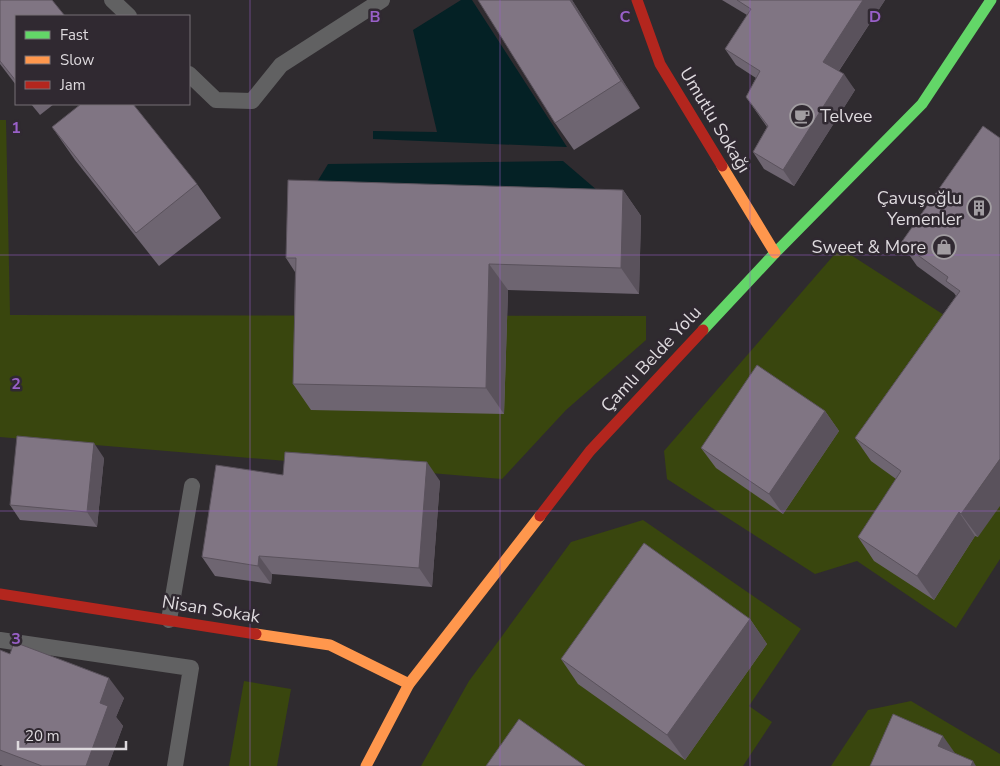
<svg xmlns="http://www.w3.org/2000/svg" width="1000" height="766" font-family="'Nunito Sans',sans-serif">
	<rect width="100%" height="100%" fill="#2f2b2f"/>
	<g fill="#39460e">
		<path d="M0 120H6L10 315 646 316V340L566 410 502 479 0 437Z"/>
		<path d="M840 248 1000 351V559L956 628 857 561 815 574 667 479 664 451Z"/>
		<path d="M643 520 801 629 749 706 772 722 743 766H421L469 681 571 542Z"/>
		<path d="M244 681 291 689 277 766H229Z"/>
		<path d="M911 701 1000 754V766H831L868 710Z"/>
	</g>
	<g fill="#042125">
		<path d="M461 0H472L567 147 373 139V131L437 132 413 30Z"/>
		<path d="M563 161 605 197H308L328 164Z"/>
	</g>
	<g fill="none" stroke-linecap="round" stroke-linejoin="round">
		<g stroke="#616162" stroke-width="16">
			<path d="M112 0 129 16"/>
			<path d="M189 74 216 100 252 101 281 65 382 0"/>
			<path d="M169 620 192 486"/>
			<path d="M0 640 191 668 175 766"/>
		</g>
		<path stroke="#63d668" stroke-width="11" d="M703 330 775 253 922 104 991 0"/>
		<g stroke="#ff974d" stroke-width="11">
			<path d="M722 166 775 253"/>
			<path d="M256 634 330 645 409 684"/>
			<path d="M366 766 409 684 540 516"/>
		</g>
		<g stroke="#b3261e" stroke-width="11">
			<path d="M637 0 660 64 722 166"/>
			<path d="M540 516 590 451 703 330"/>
			<path d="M0 594 256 634"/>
		</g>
	</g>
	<g fill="#6e6571">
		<path d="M0 0 16 16V85L0 64Z"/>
		<path d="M572 0 640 108 574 150 555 123Z"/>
		<path d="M722 0H885L839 71 855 90 794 186 764 169 753 152 767 127 746 97 756 78 736 65 725 49 747 15Z"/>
		<path d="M31 104H54L40 115Z"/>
		<path d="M983 126 978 537 975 536 934 600 874 561 858 537 896 479 871 461 855 438 956 296 954 293 917 266 901 243Z"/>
		<path d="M52 127 197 184 221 218 159 266 75 160Z"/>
		<path d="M623 190 641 216 639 294 508 290 504 414 311 410 293 384 295 272 286 258Z"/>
		<path d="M825 411 839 431 783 514 716 468 701 448Z"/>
		<path d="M104 458 97 527 20 520 10 505Z"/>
		<path d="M283 475 440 481 432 587 272 574 271 584 215 576 202 557Z"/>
		<path d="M750 619 767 644 685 760 578 684 561 659Z"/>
		<path d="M0 650 124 698 116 717 123 726 108 766H3L0 765Z"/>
	</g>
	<g fill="#5a525c">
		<path d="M570 0H572L640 108 621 81Z"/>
		<path d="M863 0H885L834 78 823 62Z"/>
		<path d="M844 74 855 90 794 186 783 170Z"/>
		<path d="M623 190 641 216 639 294 621 268Z"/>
		<path d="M489 264 508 290 504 414 486 388Z"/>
		<path d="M825 411 839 431 783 514 769 494Z"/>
		<path d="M94 443 104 458 97 527 87 512Z"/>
		<path d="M1000 459V506L978 537 961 514Z"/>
		<path d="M427 462 440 481 432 587 419 568Z"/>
		<path d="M959 512 975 536 934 600 917 576Z"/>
		<path d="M259 556 272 574 271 584 258 566Z"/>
		<path d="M750 619 767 644 685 760 667 735Z"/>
		<path d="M109 678 124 698 116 717 123 726 108 766H86L100 703Z"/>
		<path d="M943 736 957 756 938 746Z"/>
		<path d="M973 761 976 766H971Z"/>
	</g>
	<g fill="#807583" stroke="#5a525c">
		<path d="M0 0H52L65 16H16V81L0 61Z"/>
		<path d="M478 0H570L621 81 555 123Z"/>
		<path d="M737 0H863L823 62 844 74 783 170 753 152 768 126 746 97 760 71 725 49 751 9Z"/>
		<path d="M81 104H133L197 184 136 233 52 127Z"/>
		<path d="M983 126 1000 138V459L961 514 959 512 917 576 858 537 901 471 855 438 960 291 946 281 948 277 901 243Z"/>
		<path d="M288 180 623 190 621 268 489 264 486 388 293 384 296 258H286Z"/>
		<path d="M757 365 825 411 769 494 701 448Z"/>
		<path d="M17 436 94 443 87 512 10 505Z"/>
		<path d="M285 452 427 462 419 568 259 556 258 566 202 557 216 465 283 475Z"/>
		<path d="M644 543 750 619 667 735 561 659Z"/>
		<path d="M14 642 109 678 100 703 108 706 86 766H42L0 750V650L10 654Z"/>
		<path d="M893 714 943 736 938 746 973 761 971 766H870Z"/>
		<path d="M519 719 585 766H486Z"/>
	</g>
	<path fill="none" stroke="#9960c8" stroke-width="1" stroke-opacity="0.55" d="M250 0V766M500 0V766M750 0V766M0 255H1000M0 511H1000"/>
	<defs>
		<g id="cafe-ring" transform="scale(1.25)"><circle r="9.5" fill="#302931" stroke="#a19da1" stroke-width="1.5"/><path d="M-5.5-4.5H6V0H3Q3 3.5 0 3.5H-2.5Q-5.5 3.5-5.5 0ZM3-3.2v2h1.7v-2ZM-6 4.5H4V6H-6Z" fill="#a19da1"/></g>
		<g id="building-ring" transform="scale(1.25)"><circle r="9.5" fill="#302931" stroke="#a19da1" stroke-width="1.5"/><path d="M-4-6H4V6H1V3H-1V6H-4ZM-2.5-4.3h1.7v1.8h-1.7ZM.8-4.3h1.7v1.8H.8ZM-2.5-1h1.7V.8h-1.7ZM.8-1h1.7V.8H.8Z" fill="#a19da1"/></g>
		<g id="shop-ring" transform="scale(1.25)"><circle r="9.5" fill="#302931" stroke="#a19da1" stroke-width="1.5"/><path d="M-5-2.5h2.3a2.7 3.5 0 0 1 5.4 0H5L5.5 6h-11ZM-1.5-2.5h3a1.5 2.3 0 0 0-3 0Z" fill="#a19da1"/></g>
	</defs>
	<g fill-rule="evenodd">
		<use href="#cafe-ring" x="802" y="116"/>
		<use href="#building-ring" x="979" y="208"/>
		<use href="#shop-ring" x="944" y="247"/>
	</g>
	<g text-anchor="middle" stroke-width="5" stroke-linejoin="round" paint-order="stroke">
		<g font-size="18" fill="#dedade" stroke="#302931" text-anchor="end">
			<text x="820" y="122" text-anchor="start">Telvee</text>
			<text x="962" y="204">Çavuşoğlu<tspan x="962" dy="21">Yemenler</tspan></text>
			<text x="926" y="253">Sweet &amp; More</text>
		</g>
		<g font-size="18" fill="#dedade" stroke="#302931">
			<text transform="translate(715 120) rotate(59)" y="6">Umutlu Sokağı</text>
			<text transform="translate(651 359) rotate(-47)" y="6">Çamlı Belde Yolu</text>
			<text transform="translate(211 609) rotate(9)" y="6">Nisan Sokak</text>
		</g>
	</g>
	<g font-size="16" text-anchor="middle" font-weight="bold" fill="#9960c8" stroke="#302931" stroke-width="5" stroke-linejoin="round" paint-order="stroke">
		<text x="375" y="22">B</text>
		<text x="625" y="22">C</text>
		<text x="875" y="22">D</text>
		<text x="16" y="133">1</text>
		<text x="16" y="389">2</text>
		<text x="16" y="644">3</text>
	</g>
	<rect x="15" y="15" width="175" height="90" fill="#302931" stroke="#767076"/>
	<rect x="25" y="31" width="25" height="8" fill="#63d668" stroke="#767076"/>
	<text x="60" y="40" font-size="15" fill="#dedade">Fast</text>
	<rect x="25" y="56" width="25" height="8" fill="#ff974d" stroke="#767076"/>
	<text x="60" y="65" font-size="15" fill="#dedade">Slow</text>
	<rect x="25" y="81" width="25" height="8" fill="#b3261e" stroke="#767076"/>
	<text x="60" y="90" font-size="15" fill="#dedade">Jam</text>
	<path d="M18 741v8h108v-8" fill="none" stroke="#dedade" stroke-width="2.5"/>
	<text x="25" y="741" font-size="15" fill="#dedade" stroke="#302931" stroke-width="4" paint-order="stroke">20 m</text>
</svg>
